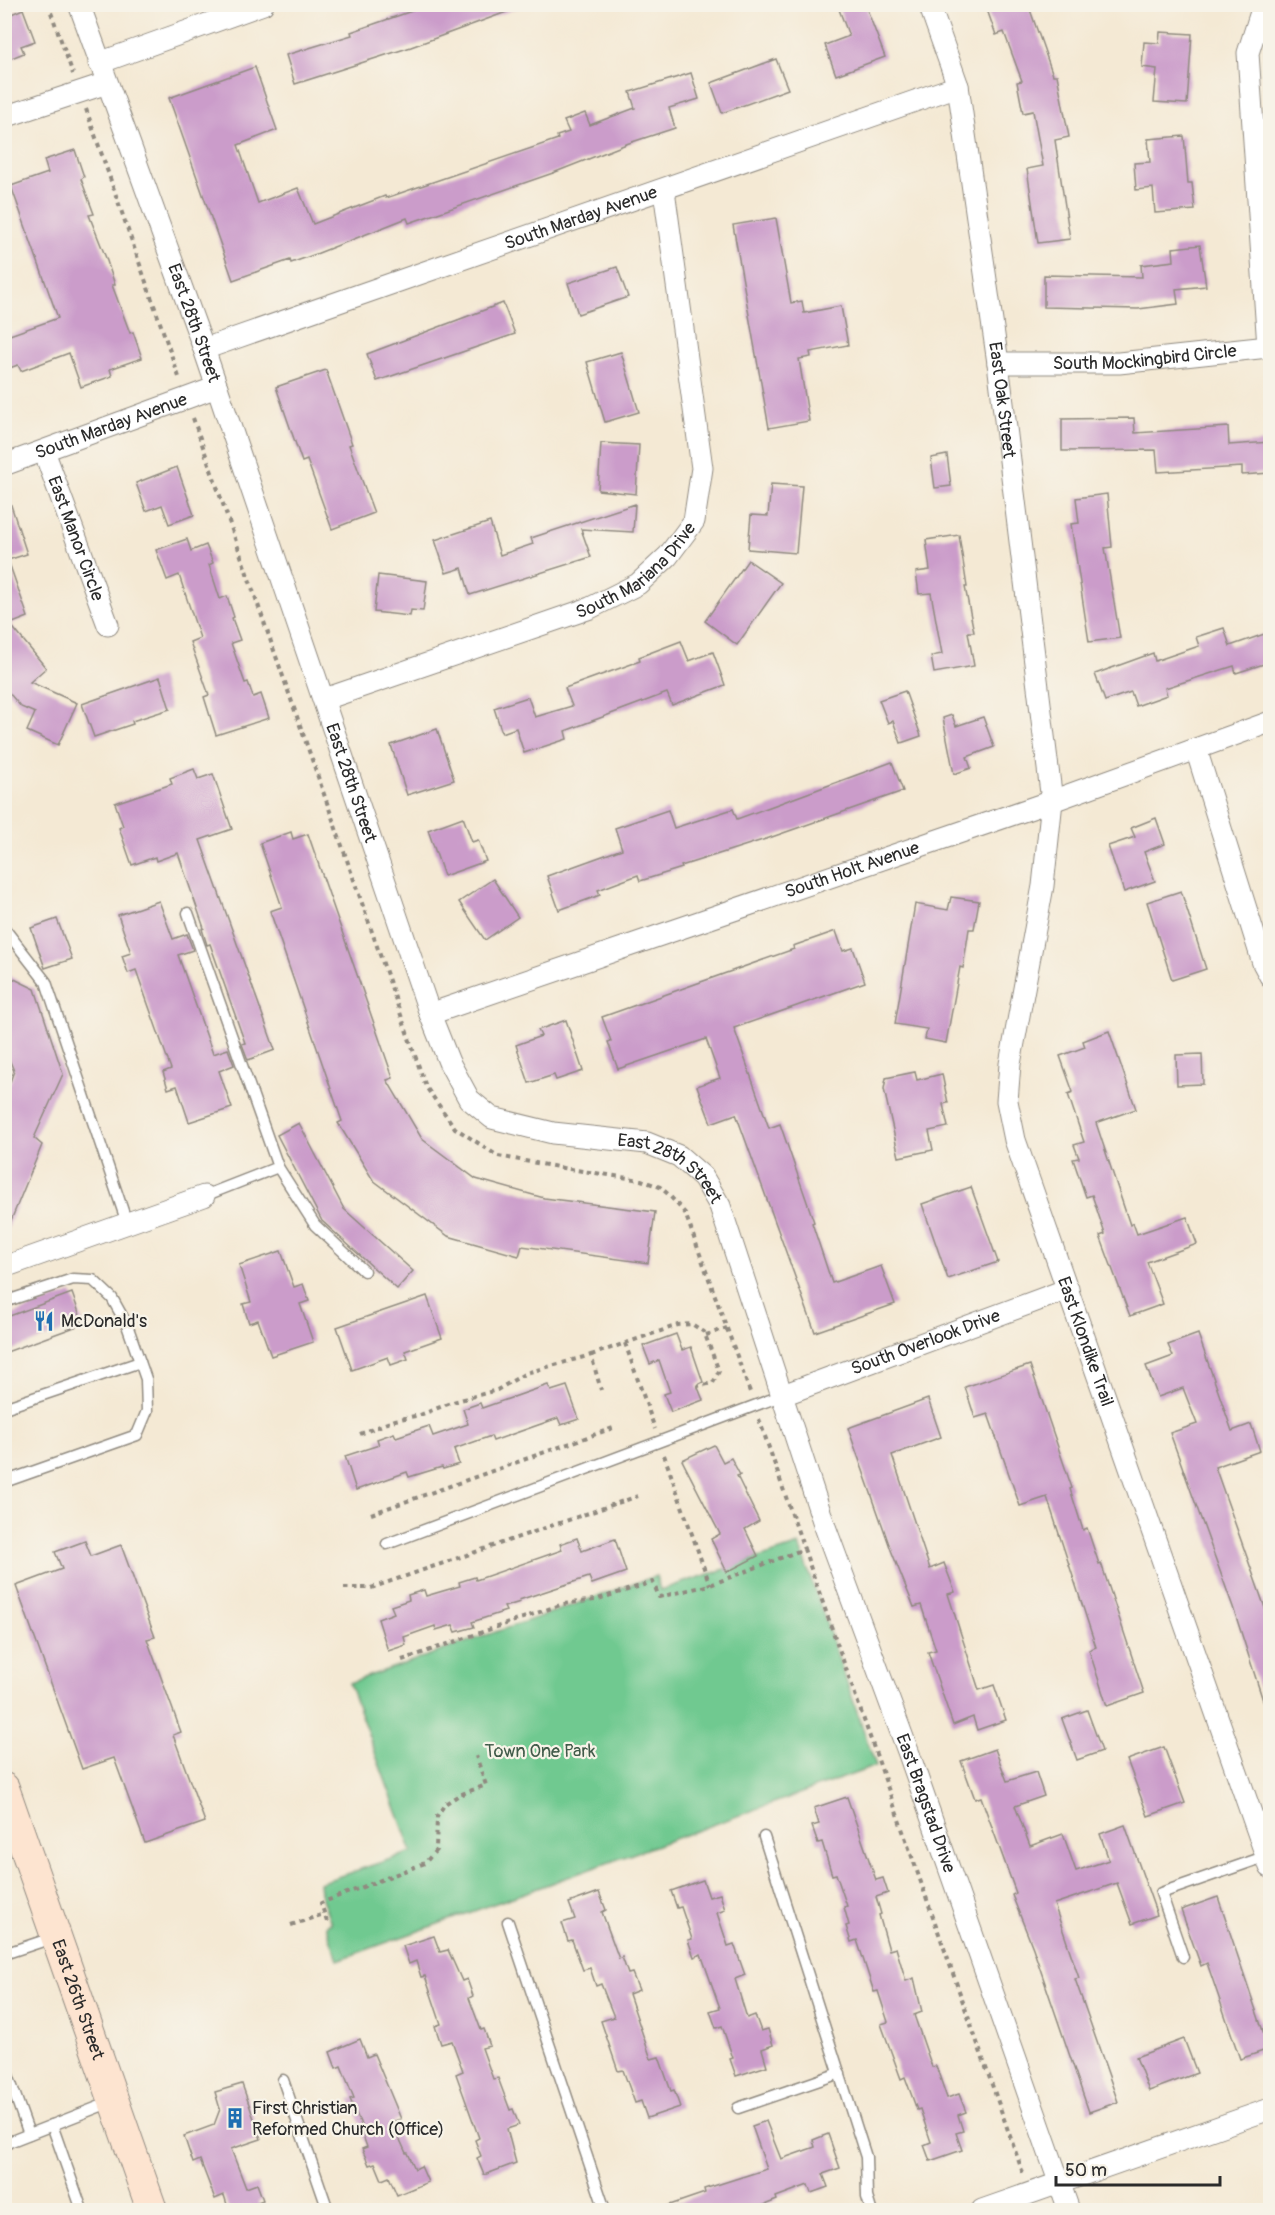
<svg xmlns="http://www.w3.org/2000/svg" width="1275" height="2215" font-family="Pangolin,sans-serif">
	<rect width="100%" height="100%" fill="#f7f3e8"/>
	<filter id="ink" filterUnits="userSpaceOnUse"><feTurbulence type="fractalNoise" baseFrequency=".0167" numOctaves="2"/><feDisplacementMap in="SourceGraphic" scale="12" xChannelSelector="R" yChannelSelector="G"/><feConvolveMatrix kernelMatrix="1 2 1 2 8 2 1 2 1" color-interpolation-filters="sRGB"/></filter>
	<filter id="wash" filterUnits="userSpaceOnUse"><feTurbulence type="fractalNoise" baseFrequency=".008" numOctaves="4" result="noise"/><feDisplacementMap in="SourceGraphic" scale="24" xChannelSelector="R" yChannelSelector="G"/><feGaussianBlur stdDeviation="1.35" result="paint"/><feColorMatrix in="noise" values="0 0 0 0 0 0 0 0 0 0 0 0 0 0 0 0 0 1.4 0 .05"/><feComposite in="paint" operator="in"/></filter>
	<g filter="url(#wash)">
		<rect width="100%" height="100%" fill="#f4e9d4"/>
		<path fill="#70c990" stroke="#4e7a5e" stroke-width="1.5" d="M799 1545 876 1766 338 1960 326 1926 331 1923 320 1893 319 1883 412 1852 349 1683 656 1576 660 1590Z"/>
		<g id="blocks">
			<g fill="#cb9cca">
				<path d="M432 4H519L520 7 411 47 295 84 286 55 352 35 351 32Z"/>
				<path d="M837 4H865L885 57 836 75 825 45 849 36Z"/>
				<path d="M985 4H1028L1053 75H1057L1069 137 1055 140 1070 239 1038 243 1027 169 1043 166 1033 111 1023 113 1017 82 1022 81 1004 32 996 35Z"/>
				<path d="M4 6 9 15 23 9 35 41 21 46 24 53 4 61Z"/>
				<path d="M1160 32 1192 34 1187 104 1154 102 1157 69 1142 67 1144 42 1159 43Z"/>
				<path d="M776 59 788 89 722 113 711 83Z"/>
				<path d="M255 67 277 130 238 145 258 203 298 188 313 224 385 196 386 198 558 139 557 136 569 132 564 121 585 113 590 125 635 108 630 92 691 73 699 99 669 108 675 128 629 143 553 173 409 223 407 218 316 254 291 263 290 260 233 280 169 98Z"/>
				<path d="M1184 136 1188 183H1192L1195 210 1155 213 1153 188 1136 190 1134 163 1150 162 1148 139Z"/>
				<path d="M75 150 84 177 81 179 94 214 89 215 106 258 115 285H112L130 333 133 332 142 358 110 369 112 376 81 387 69 353 21 371 18 365 4 370V337L58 318 11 186 48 173 44 160Z"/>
				<path d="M776 218 791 303 802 301 804 313 841 306 848 345 810 352 811 357 799 359 809 421 769 428 733 225Z"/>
				<path d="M1200 245 1206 286 1176 289 1178 304 1138 309 1044 307V275L1142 277 1141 265 1174 261 1173 248Z"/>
				<path d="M617 267 628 297 578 314 568 283Z"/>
				<path d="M503 303 515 334 377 381 367 354Z"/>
				<path d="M621 352 639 412 605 422 587 362Z"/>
				<path d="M326 370 352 444 349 445 374 513 332 529 307 460 302 462 276 387Z"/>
				<path d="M1134 418 1135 433 1228 427 1229 445 1270 442V473L1242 475V467L1158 472 1156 450 1062 451V419Z"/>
				<path d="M601 443 639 445 636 494 598 490Z"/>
				<path d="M947 455 951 486 935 488 931 458Z"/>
				<path d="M177 467 194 515 169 524 162 505 146 511 136 483Z"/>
				<path d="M771 484 802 486 796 553 748 549 751 515 768 516Z"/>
				<path d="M1107 494 1112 547 1105 548 1120 638 1089 642 1071 524 1079 523 1076 498Z"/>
				<path d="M4 496H8L27 554 8 560 28 617 10 624 46 668 30 682 77 703 58 745 27 731 35 713 21 707 4 687Z"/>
				<path d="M635 504 633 532 581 529 591 557 470 595 462 568 446 573 435 540 490 522 500 555 533 544 531 538Z"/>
				<path d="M959 535 967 587H965L974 632H968L974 666 934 673 931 656 942 654 931 593 919 594 916 572 930 570 926 540Z"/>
				<path d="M187 539 191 551 206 545 213 563 209 565 220 599 227 596 234 617 232 618 240 640 231 643 245 683 248 682 253 697 261 694 269 718 216 735 204 697 209 695 190 642 200 638 179 575 167 580 156 550Z"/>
				<path d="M748 560 781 583 737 645 705 621Z"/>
				<path d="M378 575 427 581 423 611 411 610 410 616 374 612Z"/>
				<path d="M1224 628 1230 646 1270 632V662L1236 673 1234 666 1165 688 1167 695 1136 706 1131 692 1105 701 1095 674 1153 653 1155 661 1199 646 1196 637Z"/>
				<path d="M681 641 689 661 713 652 725 685 672 705 667 693 565 731 567 739 524 753 516 728 502 733 494 708 528 697 535 717 572 706 565 688 640 661 639 657Z"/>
				<path d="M160 677 170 709 132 721 133 724 94 737 82 704Z"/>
				<path d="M905 691 921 736 901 743 893 721 888 723 879 700Z"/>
				<path d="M952 715 956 726 983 717 994 747 967 757 971 768 954 774 943 718Z"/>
				<path d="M437 729 454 780 407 795 391 745Z"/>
				<path d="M892 762 903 791 769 838 681 866 682 868 640 881 638 875 598 890 600 895 559 910 547 876 622 849 615 828 668 810 674 828 733 809 737 819Z"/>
				<path d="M194 769 198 779 213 774 232 829 200 840 275 1050 248 1060 242 1044 245 1043 210 944 207 945 202 929 204 928 178 853 156 861 155 857 132 865 119 828 123 826 115 803 172 784 170 778Z"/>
				<path d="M463 817 472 842 478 840 486 861 444 876 428 830Z"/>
				<path d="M1156 818 1165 844 1144 852 1155 881 1124 892 1108 846 1135 837 1131 828Z"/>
				<path d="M291 832 293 839 308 834 393 1078 387 1080 422 1139 476 1179 544 1198 655 1212 648 1263 522 1246 519 1256 448 1236 373 1180 338 1123 342 1121 270 911 282 907 260 843Z"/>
				<path d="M493 879 518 917 485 940 459 902Z"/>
				<path d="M1181 891 1206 969 1172 980 1147 902Z"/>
				<path d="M951 897 979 901 974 929H969L963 968 960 967 946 1043 925 1039 927 1029 895 1024 915 904 948 910Z"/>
				<path d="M159 901 173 939 187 934 193 950 178 955 213 1054 228 1049 234 1065 219 1071 232 1108 189 1122 177 1086 168 1089 163 1072 171 1069 136 970 128 973 122 956 131 953 118 915Z"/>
				<path d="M57 919 72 959 45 968 31 928Z"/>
				<path d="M836 931 843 951 853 948 865 982 734 1028 769 1128 780 1124 814 1222 812 1223 832 1283 881 1266 895 1304 815 1332 736 1114 711 1123 697 1086 720 1078 706 1039 618 1069 608 1042 611 1041 602 1017 794 949 793 946Z"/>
				<path d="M4 974 35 989 63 1074 34 1138 42 1145 5 1235 4 1098 14 1071 4 1047Z"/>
				<path d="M566 1020 583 1071 556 1080 554 1075 529 1083 516 1045 541 1036 538 1030Z"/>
				<path d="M1109 1031 1136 1109 1096 1123 1130 1225 1133 1223 1137 1234 1187 1217 1197 1244 1147 1262 1163 1304 1130 1316 1100 1236 1105 1234 1092 1195 1086 1197 1073 1159 1079 1158 1074 1145 1084 1142 1068 1094 1073 1092 1060 1056 1085 1047 1083 1041Z"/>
				<path d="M1202 1054 1203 1084 1177 1085 1176 1055Z"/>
				<path d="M915 1072 917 1080 942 1074 948 1103 943 1104 948 1127 929 1131 933 1150 899 1157 884 1089 886 1078Z"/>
				<path d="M299 1123 344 1209 413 1271 397 1289 322 1221 277 1135Z"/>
				<path d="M971 1187 998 1262 948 1279 922 1204Z"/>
				<path d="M281 1251 294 1287 303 1284 309 1301 300 1304 313 1342 271 1356 258 1320 249 1323 243 1304 251 1302 239 1265Z"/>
				<path d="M72 1293 83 1324 4 1353V1318Z"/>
				<path d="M427 1296 442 1338 405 1351 408 1359 391 1365 388 1357 352 1370 337 1327Z"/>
				<path d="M676 1334 682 1350 691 1347 703 1382 697 1385 703 1400 671 1412 664 1394 670 1392 659 1360 650 1364 643 1346Z"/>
				<path d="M1198 1334 1232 1431 1251 1424 1260 1451 1215 1467 1270 1622V1712L1267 1713 1233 1607 1170 1433 1197 1424 1183 1388 1158 1397 1146 1366 1173 1356 1168 1345Z"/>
				<path d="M1030 1365 1072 1488 1070 1489 1083 1530 1087 1528 1099 1564 1101 1563 1144 1693 1107 1706 1089 1650 1096 1647 1047 1497 1020 1506 988 1414 975 1418 965 1387Z"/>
				<path d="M548 1385 551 1391 567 1386 579 1419 561 1425 558 1418 493 1441 491 1436 454 1449 459 1464 443 1469 442 1467 409 1477 407 1472 356 1490 345 1456 379 1445 377 1439 394 1433 396 1437 429 1426 433 1436 468 1424 463 1409 480 1403 482 1408Z"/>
				<path d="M928 1399 941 1437 892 1455 930 1569 944 1563 955 1592 948 1594 979 1690 994 1685 1006 1720 977 1730 973 1717 953 1725 928 1652 936 1650 921 1605 914 1607 891 1550 848 1428Z"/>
				<path d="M714 1445 723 1462 731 1458 740 1475 737 1476 759 1521 745 1529 758 1556 727 1572 711 1539 720 1534 682 1460Z"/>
				<path d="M577 1538 582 1551 615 1539 626 1572 592 1584 589 1577 519 1600 520 1602 504 1607 506 1611 472 1622 474 1627 456 1632 453 1625 436 1630 435 1626 404 1637 406 1645 388 1651 378 1619 394 1613 391 1606 409 1600 408 1595 424 1590 426 1596 460 1586 459 1582 475 1577 476 1580 562 1550 560 1544Z"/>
				<path d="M85 1541 91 1556 121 1545 155 1637 147 1639 181 1732 173 1735 205 1822 145 1843 114 1758 82 1769 16 1586 62 1569 55 1552Z"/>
				<path d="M1087 1710 1102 1751 1077 1760 1062 1719Z"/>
				<path d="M1164 1747 1185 1803 1148 1816 1127 1760Z"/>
				<path d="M995 1749 1007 1781 1036 1772 1044 1796 1015 1806 1030 1846 1063 1834 1076 1871 1109 1860 1100 1834 1125 1825 1157 1915 1132 1924 1117 1883 1054 1904 1079 1978 1075 1979 1118 2102 1089 2112 1033 1948 1012 1895 1016 1893 981 1797 975 1799 961 1761Z"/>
				<path d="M847 1797 876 1880 883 1878 888 1893 876 1897 881 1914 879 1915 889 1950 896 1948 906 1981 914 1978 922 2012 914 2015 932 2067 936 2066 947 2098 959 2094 966 2112 958 2115 963 2131 956 2133 962 2150 930 2161 924 2145 931 2142 920 2109 917 2110 905 2077 901 2079 881 2024 888 2022 878 1991 874 1992 857 1940 851 1942 846 1926 849 1925 844 1907 847 1906 836 1874 832 1875 822 1842 818 1843 812 1826 819 1824 814 1808Z"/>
				<path d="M703 1880 709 1897 720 1894 725 1910 717 1913 728 1946 734 1944 745 1975 735 1979 747 2018 755 2015 761 2031 768 2029 773 2045 762 2049 767 2066 736 2076 730 2059 733 2058 722 2026 716 2028 710 2011 720 2008 701 1954 694 1957 688 1940 692 1939 681 1907 677 1908 671 1891Z"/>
				<path d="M599 1892 606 1910 602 1912 619 1959 622 1957 628 1974 632 1973 639 1990 629 1994 651 2059 659 2057 671 2091 674 2090 680 2107 647 2118 641 2101 635 2103 623 2070 618 2071 601 2021 614 2017 601 1984 596 1986 590 1968 583 1970 572 1940 568 1941 562 1923 575 1919 569 1903Z"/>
				<path d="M1218 1897 1269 2049 1240 2059 1207 1963 1201 1966 1181 1910Z"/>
				<path d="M434 1936 440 1952 448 1950 462 1981 467 1979 473 1996 469 1998 481 2030 484 2029 490 2046 482 2048 493 2079 498 2078 510 2110 513 2109 519 2125 507 2129 516 2163 484 2175 477 2158 481 2156 475 2140 479 2138 456 2074 463 2071 452 2041 441 2044 435 2026 441 2024 425 1976 421 1977 416 1961 409 1964 403 1946Z"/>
				<path d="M360 2039 367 2057 374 2054 394 2102 401 2119 392 2122 406 2153H408L415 2169 421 2166 428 2182 397 2195 389 2177 382 2180 375 2163 369 2165 362 2149 367 2147 362 2133 364 2132 350 2099 354 2098 341 2066 336 2068 330 2052Z"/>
				<path d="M1184 2039 1197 2073 1149 2091 1136 2057Z"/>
				<path d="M242 2084 261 2139 231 2149 246 2188 257 2184 263 2200 258 2202 261 2211H229L224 2195 215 2199 200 2160 193 2163 184 2136 214 2125 220 2109 215 2092Z"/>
				<path d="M766 2121 781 2159 815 2147 813 2140 828 2134 840 2168 823 2174 828 2187 811 2193 808 2185 776 2197 777 2200 749 2211H662L661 2208 705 2193 704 2189 767 2169 752 2126Z"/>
			</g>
		</g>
	</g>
	<g filter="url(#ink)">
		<use href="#blocks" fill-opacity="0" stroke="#908a80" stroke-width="1.5"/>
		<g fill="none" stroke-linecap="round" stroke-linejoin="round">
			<g stroke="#908a80" stroke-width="13">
				<g id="lane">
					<path d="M188 913 278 1167 204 1196"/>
					<path d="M4 928 46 982 127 1223"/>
					<path d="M278 1167 315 1225 364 1271"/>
					<path d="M4 1302 73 1279 93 1280 112 1298 127 1325 146 1379 147 1411 137 1435 4 1482"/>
					<path d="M4 1408 140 1362"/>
					<path d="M387 1544 783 1395"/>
					<path d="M764 1837 866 2157 867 2197 871 2210"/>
					<path d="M508 1922 605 2210"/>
					<path d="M4 1954 55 1937"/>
					<path d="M1183 1957 1161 1893 1267 1856"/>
					<path d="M4 2064 29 2134"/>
					<path d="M283 2080 328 2210"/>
					<path d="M738 2108 840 2073"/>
					<path d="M52 2125 82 2210"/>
					<path d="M4 2147 9 2142 111 2102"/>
				</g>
			</g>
			<g stroke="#908a80" stroke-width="23">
				<g id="street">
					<path id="s1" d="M79 4 204 349 430 1014 449 1062 469 1099 492 1118 553 1133 647 1143 679 1156 703 1177 720 1206 824 1524 909 1754 1069 2210"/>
					<path id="s2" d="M929 4 958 86 998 363 1052 801 1043 886 1010 1064 1007 1101 1015 1140 1270 1867"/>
					<path d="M99 63 263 4"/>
					<path d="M4 117 107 83"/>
					<path id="s3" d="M204 349 958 86"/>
					<path id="s4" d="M998 363H1119L1268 347 1248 53 1262 9 1265 4"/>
					<path id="s5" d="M44 451 108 625"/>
					<path id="s6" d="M4 465 217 387"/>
					<path id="s7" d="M325 699 590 608 638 584 668 556 694 521 702 468 664 190"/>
					<path d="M1196 749 1263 963 1270 976"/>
					<path id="s8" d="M430 1014 1052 801 1270 722"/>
					<path d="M4 1267 204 1196"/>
					<path id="s9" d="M783 1395 1068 1289"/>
					<path d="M982 2210 1270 2109"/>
				</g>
			</g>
			<g stroke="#908a80" stroke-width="32">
				<g id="secondary">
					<path id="s10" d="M4 1788 152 2210"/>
				</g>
			</g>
			<g stroke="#908a80" stroke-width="4" stroke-dasharray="4.5 4.5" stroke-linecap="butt">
				<path d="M48 4 73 74"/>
				<path d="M86 109 180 380"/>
				<path d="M193 418 426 1087 455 1128 498 1156 563 1168 641 1180 660 1187 669 1195 685 1213 750 1392"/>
				<path d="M706 1335 727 1328"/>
				<path d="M625 1343 655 1429"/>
				<path d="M591 1355 678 1325 692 1324 704 1332 719 1371 713 1383 698 1386"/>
				<path d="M759 1419 804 1549"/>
				<path d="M360 1434 395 1420 420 1415 453 1402 497 1390 526 1373 591 1355 601 1390"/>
				<path d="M664 1455 710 1585"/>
				<path d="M371 1514 613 1428"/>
				<path d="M344 1588H371L638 1496"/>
				<path d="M402 1660 563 1604 595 1600 653 1582 659 1597 710 1585 804 1549 1024 2176"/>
				<path d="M327 1922 321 1903 425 1863 436 1850 437 1816 445 1804 459 1795 486 1785 476 1756"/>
				<path d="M291 1925 324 1914"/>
			</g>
			<use href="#lane" stroke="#fff" stroke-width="10"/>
			<use href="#street" stroke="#fff" stroke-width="21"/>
			<use href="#secondary" stroke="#fde4d0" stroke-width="30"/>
		</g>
	</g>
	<defs>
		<g id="restaurant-bare" transform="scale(1.62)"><path d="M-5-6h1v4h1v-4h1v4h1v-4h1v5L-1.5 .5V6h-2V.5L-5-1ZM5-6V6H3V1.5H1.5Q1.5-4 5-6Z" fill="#1f6fb2" stroke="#f7f3e8" stroke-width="2.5" paint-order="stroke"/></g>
		<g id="building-bare" transform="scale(1.62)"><path d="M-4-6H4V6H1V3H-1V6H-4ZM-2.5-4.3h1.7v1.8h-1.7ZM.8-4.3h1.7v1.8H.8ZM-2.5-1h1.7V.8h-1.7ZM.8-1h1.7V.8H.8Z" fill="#1f6fb2" stroke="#f7f3e8" stroke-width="2.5" paint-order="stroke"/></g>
	</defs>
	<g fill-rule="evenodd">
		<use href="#restaurant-bare" x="44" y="1321"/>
		<use href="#building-bare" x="235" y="2118"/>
	</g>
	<g text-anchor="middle" stroke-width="4.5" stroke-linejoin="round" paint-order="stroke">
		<g font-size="18" fill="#2b2b2b" stroke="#f7f3e8">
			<text dy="6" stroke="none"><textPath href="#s3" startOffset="399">South Marday Avenue</textPath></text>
			<text dy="6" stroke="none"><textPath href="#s1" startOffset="339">East 28th Street</textPath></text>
			<text dy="6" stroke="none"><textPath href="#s4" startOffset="147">South Mockingbird Circle</textPath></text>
			<text dy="6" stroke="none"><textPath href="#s2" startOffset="404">East Oak Street</textPath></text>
			<text dy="6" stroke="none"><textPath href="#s6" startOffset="114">South Marday Avenue</textPath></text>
			<text dy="6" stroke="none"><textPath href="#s5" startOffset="93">East Manor Circle</textPath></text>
			<text dy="6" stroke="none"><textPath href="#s7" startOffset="340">South Mariana Drive</textPath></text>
			<text dy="6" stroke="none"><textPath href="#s1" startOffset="825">East 28th Street</textPath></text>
			<text dy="6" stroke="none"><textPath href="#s8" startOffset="446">South Holt Avenue</textPath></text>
			<text dy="6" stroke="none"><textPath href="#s1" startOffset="1383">East 28th Street</textPath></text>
			<text dy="6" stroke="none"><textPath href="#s2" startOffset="1365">East Klondike Trail</textPath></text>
			<text dy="6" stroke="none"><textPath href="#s9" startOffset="152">South Overlook Drive</textPath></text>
			<text dy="6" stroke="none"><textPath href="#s1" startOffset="2082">East Bragstad Drive</textPath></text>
			<text dy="6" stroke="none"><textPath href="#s10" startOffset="224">East 26th Street</textPath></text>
		</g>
		<g font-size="18" fill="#2b2b2b" stroke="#f7f3e8" text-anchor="start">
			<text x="61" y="1327">McDonald's</text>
			<text x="252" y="2114">First Christian<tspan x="252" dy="21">Reformed Church (Office)</tspan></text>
		</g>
		<g font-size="18" fill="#405a49" stroke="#f7f3e8">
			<text x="540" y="1757">Town One Park</text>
		</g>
	</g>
	<rect width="1275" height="2215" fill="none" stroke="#f7f3e8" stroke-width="24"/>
	<path d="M1056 2176v9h164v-9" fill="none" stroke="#2b2b2b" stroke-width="3"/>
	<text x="1065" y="2176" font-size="18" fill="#2b2b2b" stroke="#f7f3e8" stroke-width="4.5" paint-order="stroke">50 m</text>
</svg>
